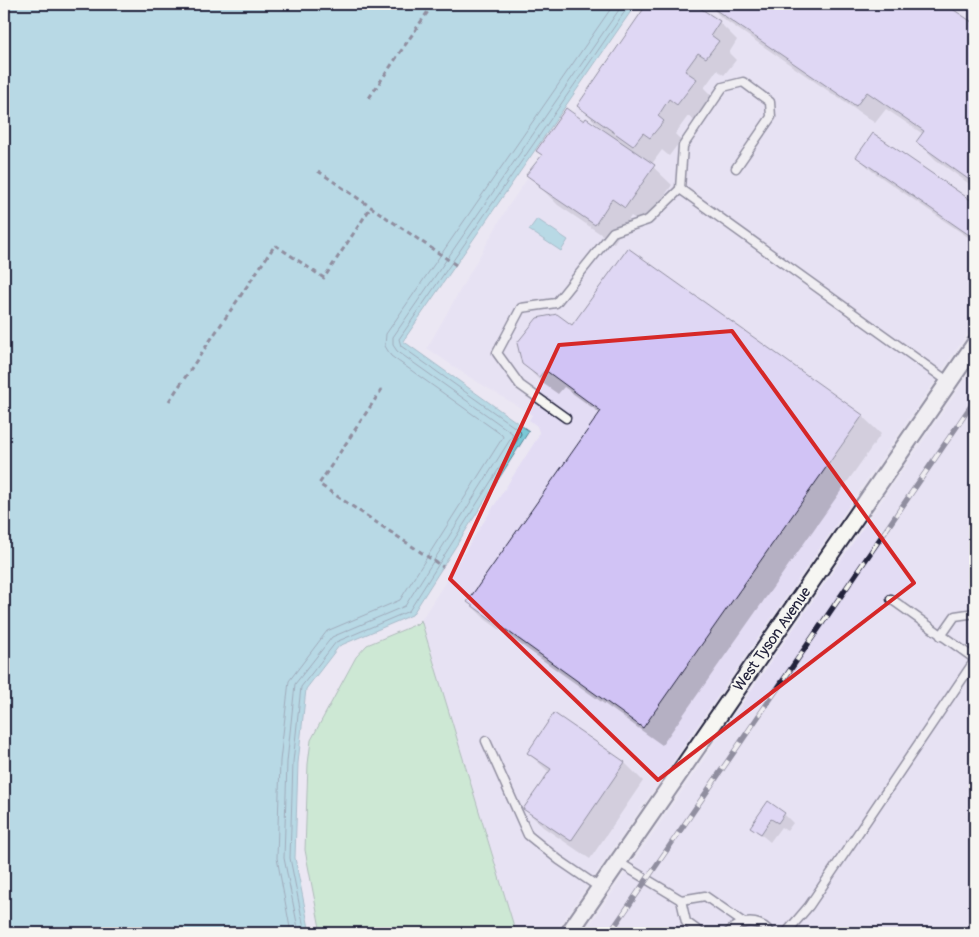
<svg xmlns="http://www.w3.org/2000/svg" width="979" height="937" font-family="Pangolin,sans-serif">
	<rect width="100%" height="100%" fill="#ebe7f3"/>
	<filter id="ink" filterUnits="userSpaceOnUse"><feTurbulence type="fractalNoise" baseFrequency=".02" numOctaves="2"/><feDisplacementMap in="SourceGraphic" scale="10" xChannelSelector="R" yChannelSelector="G"/><feConvolveMatrix kernelMatrix="1 2 1 2 8 2 1 2 1" color-interpolation-filters="sRGB"/></filter>
	<g filter="url(#ink)">
		<g fill="#e3dcf4">
			<path d="M648 4H975V323L555 933H516L421 620 538 437 539 432 537 426 529 420 532 415 466 375 427 348 507 208Z"/>
			<path d="M975 365V933H584Z"/>
		</g>
		<path fill="#a9e8b0" stroke="#668576" d="M421 620 516 933H321L305 850 308 764 311 740 356 657 367 645 417 624Z"/>
		<g fill="#7ac8d6" stroke="#578698">
			<path d="M4 4H636L403 341 529 431 412 615 339 646 306 689 298 763 295 858 310 933H4Z"/>
			<path d="M537 219 568 240 561 251 529 230Z"/>
		</g>
		<g fill="#0003">
			<path d="M648 4H692L719 22 737 40 729 53 736 60 724 75 717 70 704 88 714 98 696 122 688 116 675 134 681 140 669 156 662 150 651 165 672 185 644 225 631 216 614 243 558 205 528 175 543 156 537 151 585 123 605 133 606 131 597 124 579 106Z"/>
			<path d="M697 4H706L703 8Z"/>
			<path d="M708 4H744L752 9 756 4H943L975 26V188L936 160 918 142 923 134 886 109 875 123 722 18Z"/>
			<path d="M874 135 975 205V242L872 171 858 157Z"/>
			<path d="M628 250 862 416 881 434 662 745 486 620 468 602 601 414 564 387 558 394 541 382 523 363 572 326Z"/>
			<path d="M554 715 625 763 643 781 590 859 543 827 525 809 550 773 528 753Z"/>
			<path d="M768 803 784 814 793 823 787 831 781 827 770 842 752 827Z"/>
		</g>
		<g fill="none" stroke-linecap="round" stroke-linejoin="round">
			<g stroke="#456479" stroke-width="1">
				<path d="M291 933 277 858 280 761 289 681 327 631 400 600 503 437 502 435 391 356 385 346 386 334 614 4"/>
				<path d="M299 933 284 858 287 762 295 684 332 637 405 606 513 435 512 433 397 351 393 345V337L623 4"/>
				<path d="M305 933 290 858 293 762 301 687 336 642 409 611 521 434 520 431 401 346 399 339 630 4"/>
			</g>
		</g>
		<g fill="#d1c3f5" stroke="#22223b">
			<path d="M647 4H694L720 21 711 35 719 41 706 58 698 53 685 71 697 79 677 105 669 99 658 116 664 121 650 138 643 133 633 146 577 106Z"/>
			<path d="M707 4H747L752 7 755 4H945L975 24V184L916 142 924 131 867 92 856 106Z"/>
			<path d="M566 108 584 121 586 118 655 165 625 208 612 199 595 225 539 187 540 185 526 175 542 155 536 151Z"/>
			<path d="M873 133 975 203V239L856 157Z"/>
			<path d="M628 248 863 415 643 728 467 602 601 411 545 370 539 377 522 364 517 343 537 318 557 314 572 325Z"/>
			<path d="M554 713 625 762 571 841 523 809 551 769 527 753Z"/>
			<path d="M768 801 785 813 778 823 771 819 761 834 750 827Z"/>
		</g>
		<g fill="none" stroke-linecap="round" stroke-linejoin="round">
			<g stroke="#22223b" stroke-width="11">
				<g id="lane">
					<path d="M680 189 683 146 723 87 743 82 770 102 771 117 736 168"/>
					<path d="M566 418 520 385 497 353 521 308 556 303 613 232 648 220 680 189 949 382"/>
					<path d="M891 599 975 659"/>
					<path d="M941 636 955 616 975 613"/>
					<path d="M486 741 528 835 559 860 600 888"/>
					<path d="M618 862 681 900 705 896 744 923"/>
					<path d="M681 900 686 922 701 933"/>
					<path d="M728 933C741 919 759 919 771 933"/>
					<path d="M786 933 809 906 975 660"/>
				</g>
			</g>
			<g stroke="#22223b" stroke-width="20">
				<path id="street" d="M569 933 975 344"/>
			</g>
			<g stroke="#22223b" stroke-width="3" stroke-dasharray="5 4" stroke-linecap="butt">
				<path d="M369 98 433 4"/>
				<path d="M318 171 456 265"/>
				<path d="M382 389 319 484 443 567"/>
				<path d="M169 401 275 245 324 278 371 207"/>
			</g>
			<use href="#lane" stroke="#f6f6f2" stroke-width="8"/>
			<use href="#street" stroke="#f6f6f2" stroke-width="16"/>
			<g stroke="#22223b" stroke-width="5.5">
				<path id="rail" d="M610 933 975 400"/>
			</g>
			<use href="#rail" stroke="#f6f6f2" stroke-width="4" stroke-dasharray="11" stroke-linecap="butt"/>
		</g>
	</g>
	<path d="M0 0H979V937H0ZM732 331 914 583 658 780 450 579 559 345Z" fill="#ebe7f3" fill-opacity=".55" fill-rule="evenodd"/>
	<path fill="none" stroke="#d62828" stroke-width="4" stroke-linejoin="round" d="M732 331 914 583 658 780 450 579 559 345Z"/>
	<g text-anchor="middle" stroke-width="4" stroke-linejoin="round" paint-order="stroke">
		<g font-size="15" fill="#22223b" stroke="#f6f6f2">
			<text transform="translate(772 639) rotate(-55)" y="5">West Tyson Avenue</text>
		</g>
	</g>
	<rect width="979" height="937" fill="none" stroke="#f6f6f2" stroke-width="20"/>
	<rect x="10" y="10" width="959" height="917" fill="none" stroke="#22223b" stroke-width="2" filter="url(#ink)"/>
</svg>
